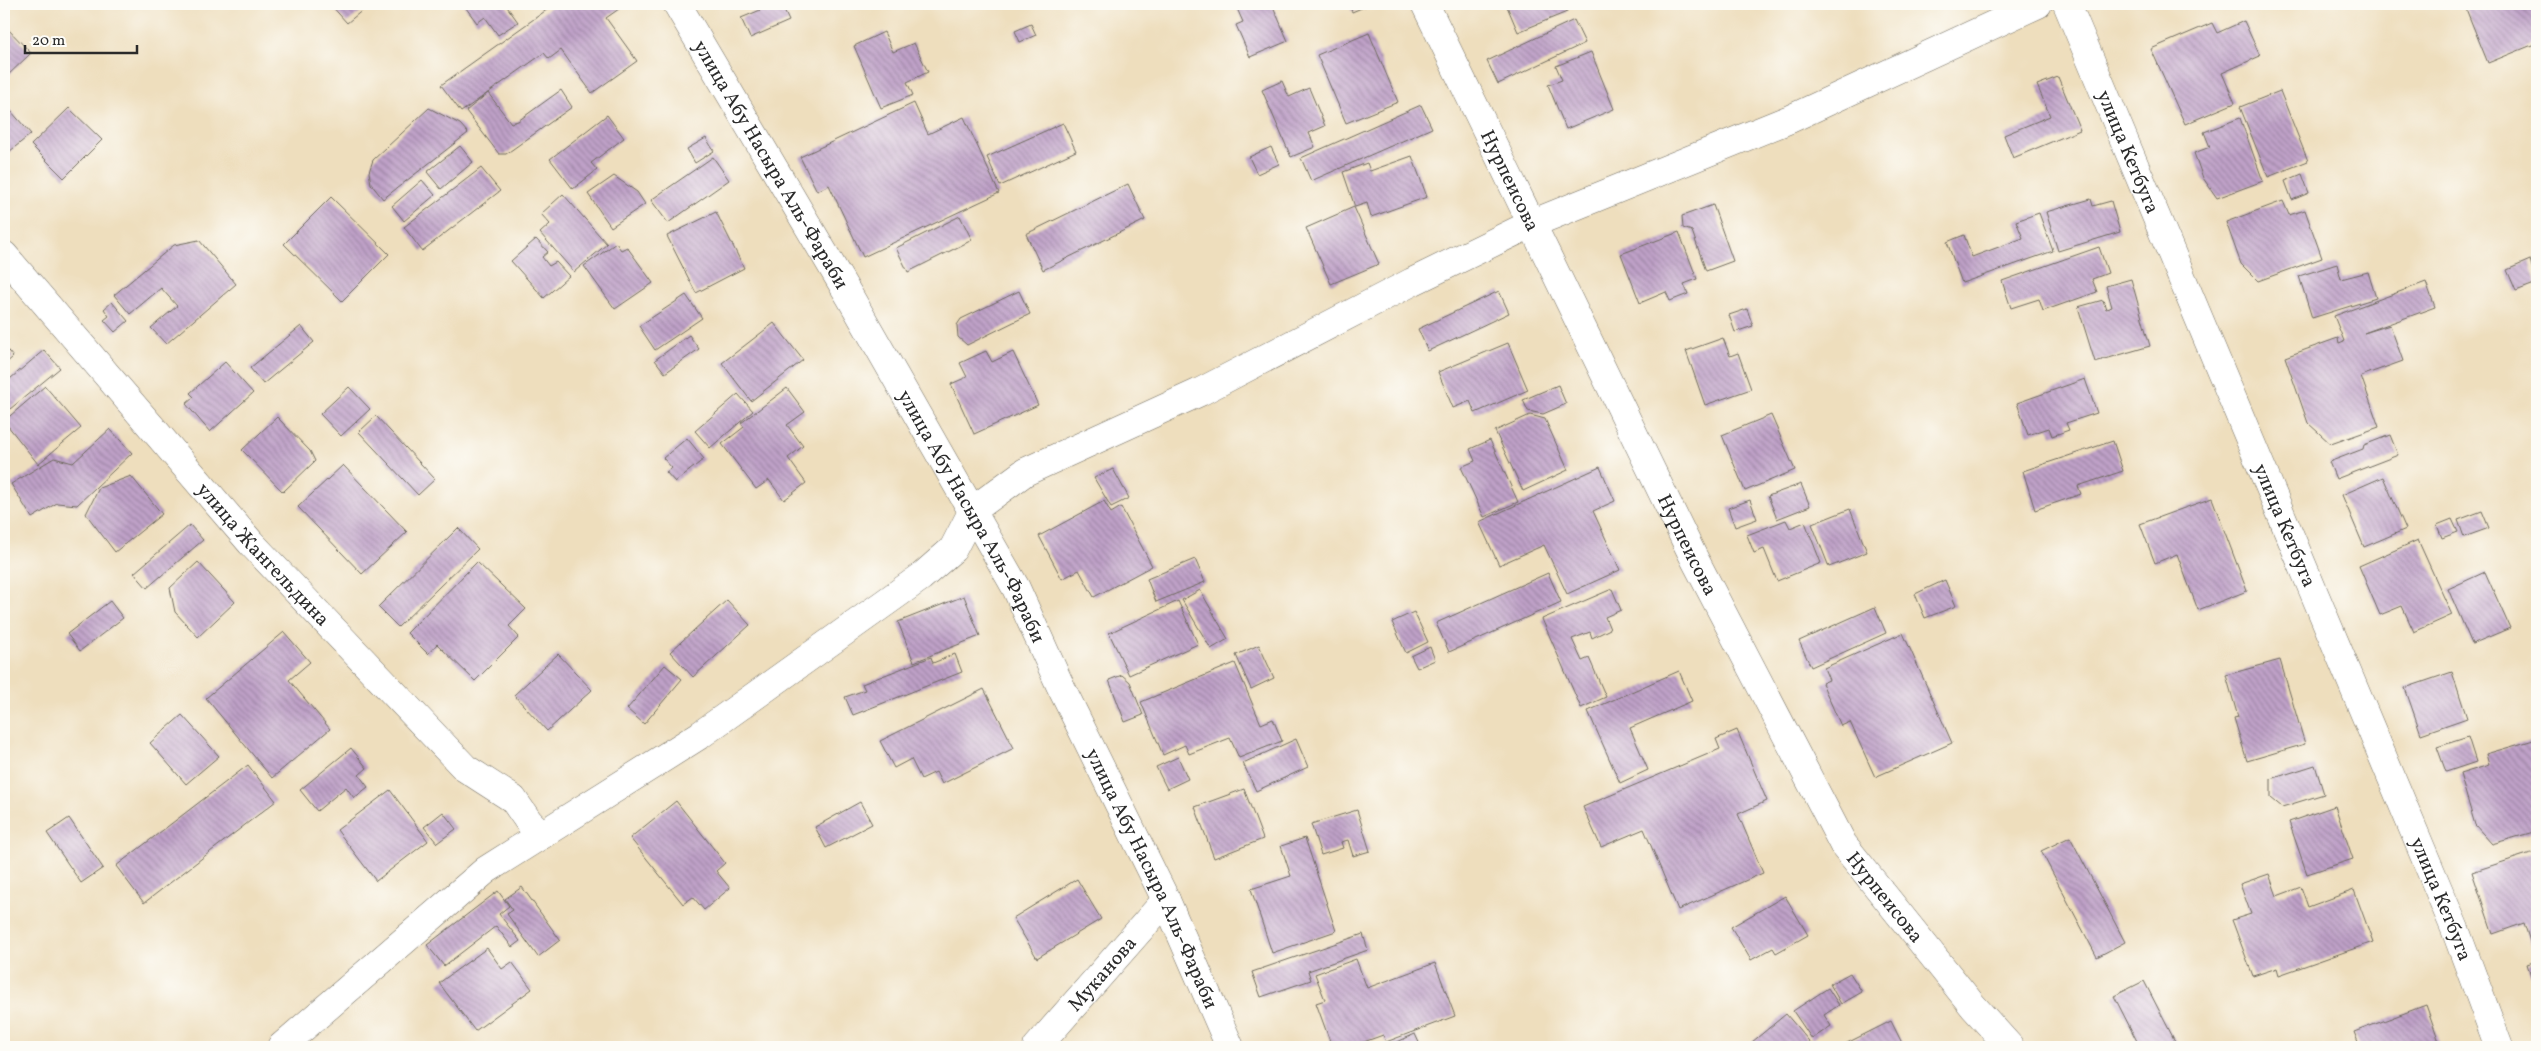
<svg xmlns="http://www.w3.org/2000/svg" width="2541" height="1051" font-family="Vollkorn,serif">
	<defs>
		<pattern id="building-back-hatch" width="6" height="6" patternUnits="userSpaceOnUse" patternTransform="scale(1.25)"><rect width="6" height="6" fill="#bfa1c8"/><path d="M-1 5l2 2M0 0l6 6M5-1l2 2" fill="none" stroke="#9b83a3"/></pattern>
	</defs>
	<rect width="100%" height="100%" fill="#fdfcf7"/>
	<filter id="ink" filterUnits="userSpaceOnUse"><feTurbulence type="fractalNoise" baseFrequency=".02" numOctaves="2"/><feDisplacementMap in="SourceGraphic" scale="10" xChannelSelector="R" yChannelSelector="G"/><feConvolveMatrix kernelMatrix="1 2 1 2 8 2 1 2 1" color-interpolation-filters="sRGB"/></filter>
	<filter id="wash" filterUnits="userSpaceOnUse"><feTurbulence type="fractalNoise" baseFrequency=".0096" numOctaves="4" result="noise"/><feDisplacementMap in="SourceGraphic" scale="20" xChannelSelector="R" yChannelSelector="G"/><feGaussianBlur stdDeviation="1.12" result="paint"/><feColorMatrix in="noise" values="0 0 0 0 0 0 0 0 0 0 0 0 0 0 0 0 0 1.4 0 .05"/><feComposite in="paint" operator="in"/></filter>
	<g filter="url(#wash)">
		<rect width="100%" height="100%" fill="#eedebd"/>
		<g id="blocks">
			<g fill="url(#building-back-hatch)">
				<path d="M330 4H370L347 23Z"/>
				<path d="M463 4H505L518 22 498 35 485 17 477 23Z"/>
				<path d="M555 4H626L606 18 637 61 592 93 561 50 549 59 544 53 461 112 441 85Z"/>
				<path d="M775 4H781L789 21 750 38 741 18Z"/>
				<path d="M1235 4H1272L1288 41 1250 57 1236 25 1243 22Z"/>
				<path d="M1349 4H1371L1352 12Z"/>
				<path d="M1506 4H1563L1567 12 1518 32Z"/>
				<path d="M2464 4H2536L2537 43 2488 63Z"/>
				<path d="M1574 20 1585 43 1498 84 1487 61Z"/>
				<path d="M2244 21 2260 56 2222 73 2235 103 2185 124 2151 49 2212 23 2217 33Z"/>
				<path d="M1031 24 1036 35 1020 42 1015 31Z"/>
				<path d="M4 25 31 53 4 79Z"/>
				<path d="M884 32 893 52 914 43 928 72 907 82 913 95 881 108 854 46Z"/>
				<path d="M1369 33 1398 102 1346 123 1317 55Z"/>
				<path d="M1591 52 1614 109 1566 129 1548 85 1562 80 1556 66Z"/>
				<path d="M2058 77 2080 130 2013 158 2004 135 2050 116 2037 85Z"/>
				<path d="M1282 81 1289 97 1309 88 1325 126 1309 133 1315 147 1291 157 1262 90Z"/>
				<path d="M561 90 572 107 506 154H499L466 111 488 93 511 123 518 121Z"/>
				<path d="M2280 91 2308 161 2268 177 2240 107Z"/>
				<path d="M4 103 31 134 4 156Z"/>
				<path d="M914 103 928 134 964 117 999 193 863 257 829 185 817 191 800 157Z"/>
				<path d="M1421 105 1432 128 1311 181 1301 158Z"/>
				<path d="M69 108 102 140 64 178 31 145Z"/>
				<path d="M429 108 460 124 468 133 383 199 371 184 369 172 373 160Z"/>
				<path d="M607 115 624 138 591 163 597 170 573 189 550 159Z"/>
				<path d="M2240 118 2263 181 2217 198 2203 178 2194 153 2210 147 2204 132Z"/>
				<path d="M1063 123 1076 151 1000 186 987 157Z"/>
				<path d="M706 138 714 151 695 163 687 149Z"/>
				<path d="M460 146 473 162 441 189 427 172Z"/>
				<path d="M1271 147 1279 164 1257 174 1249 157Z"/>
				<path d="M1412 156 1427 197 1371 217 1367 203 1355 207 1343 172 1367 163 1370 171Z"/>
				<path d="M713 157 729 180 668 223 651 200Z"/>
				<path d="M481 168 500 191 422 251 404 227Z"/>
				<path d="M2302 174 2309 193 2292 200 2285 181Z"/>
				<path d="M614 176 637 192 645 204 611 227 588 194Z"/>
				<path d="M422 180 435 195 404 221 392 206Z"/>
				<path d="M1128 184 1145 220 1043 270 1026 234Z"/>
				<path d="M563 194 607 244 574 272 540 233 550 224 541 214Z"/>
				<path d="M331 197 389 254 342 301 284 244Z"/>
				<path d="M2091 199 2093 206 2111 201 2120 232 2058 251 2046 212Z"/>
				<path d="M2283 201 2289 215 2305 210 2322 258 2258 281 2241 264 2226 222Z"/>
				<path d="M1713 205 1733 261 1706 271 1692 231 1683 228 1682 216Z"/>
				<path d="M1354 207 1379 264 1331 284 1306 228Z"/>
				<path d="M716 212 744 268 696 293 667 236Z"/>
				<path d="M2039 213 2053 251 1962 283 1947 242 1964 235 1972 257 2023 238 2016 221Z"/>
				<path d="M960 216 972 240 908 272 896 248Z"/>
				<path d="M1679 232 1697 279 1684 284 1688 294 1670 301 1666 292 1640 303 1621 254Z"/>
				<path d="M536 239 548 252 542 257 549 266 556 262 569 276 544 298 511 261Z"/>
				<path d="M199 240 236 284 166 344 151 328 177 306 161 288 130 314 114 295 174 245Z"/>
				<path d="M616 243 621 250 627 247 653 283 615 309 584 266Z"/>
				<path d="M2099 247 2108 273 2092 279 2097 292 2043 311 2039 299 2011 308 2002 281Z"/>
				<path d="M2530 260 2537 283 2516 291 2507 270Z"/>
				<path d="M2337 264 2341 279 2368 272 2376 298 2312 318 2299 276Z"/>
				<path d="M2131 279 2150 346 2095 362 2078 307 2103 300 2106 309 2112 307 2106 286Z"/>
				<path d="M2426 282 2435 307 2364 333 2390 325 2403 361 2361 376 2379 427 2331 444 2308 423 2285 357 2338 338 2339 343 2344 341 2334 316Z"/>
				<path d="M1019 291 1030 314 967 345 958 337 957 325 961 319Z"/>
				<path d="M1499 291 1509 313 1428 351 1418 329Z"/>
				<path d="M686 295 702 318 655 350 639 326Z"/>
				<path d="M112 302 128 321 115 332 104 320 109 316 104 309Z"/>
				<path d="M1747 309 1753 326 1735 332 1729 315Z"/>
				<path d="M774 323 803 360 751 401 722 363Z"/>
				<path d="M301 326 314 342 263 384 250 368Z"/>
				<path d="M689 335 699 349 665 373 655 360Z"/>
				<path d="M1723 338 1730 356 1738 353 1751 389 1705 405 1686 351Z"/>
				<path d="M1508 343 1528 390 1475 413 1470 401 1453 408 1438 372Z"/>
				<path d="M4 346 13 357 4 365Z"/>
				<path d="M44 350 60 368 4 414V384Z"/>
				<path d="M986 351 992 362 1013 352 1038 405 974 434 951 384 967 377 960 363Z"/>
				<path d="M225 362 253 393 210 432 186 404 194 397 190 393Z"/>
				<path d="M2085 379 2097 413 2066 423 2069 430 2052 436 2049 428 2028 435 2017 403Z"/>
				<path d="M1558 385 1566 404 1543 414 1528 411 1523 400Z"/>
				<path d="M45 386 81 428 38 464 4 421Z"/>
				<path d="M349 387 370 409 341 436 320 414Z"/>
				<path d="M787 388 805 412 787 425 803 446 788 458 806 483 784 500 769 480 756 489 722 444 744 427 741 423Z"/>
				<path d="M738 394 753 411 710 448 695 431Z"/>
				<path d="M1530 415 1545 419 1568 470 1523 491 1495 431Z"/>
				<path d="M1771 415 1795 470 1745 491 1722 435Z"/>
				<path d="M376 416 435 479 418 495 359 432Z"/>
				<path d="M277 417 310 451 315 461 283 492 242 450Z"/>
				<path d="M110 429 132 453 77 505 57 503 32 518 11 484 54 458 73 463Z"/>
				<path d="M2390 435 2398 455 2336 479 2329 462 2363 449 2364 445Z"/>
				<path d="M687 438 704 459 675 482 666 472 672 468 663 458Z"/>
				<path d="M1490 440 1518 502 1484 517 1461 467 1475 461 1470 449Z"/>
				<path d="M2113 441 2123 471 2078 486 2081 494 2035 510 2023 471Z"/>
				<path d="M343 465 407 532 362 574 298 507Z"/>
				<path d="M1600 467 1615 501 1593 511 1620 570 1567 594 1544 545 1499 565 1479 522Z"/>
				<path d="M1113 469 1129 498 1111 507 1094 478Z"/>
				<path d="M131 476 162 514 115 552 86 514 99 488Z"/>
				<path d="M2383 477 2406 529 2364 547 2342 495Z"/>
				<path d="M1801 484 1810 506 1777 519 1768 496Z"/>
				<path d="M2212 498 2247 591 2198 610 2177 554 2155 563 2140 524Z"/>
				<path d="M1750 500 1757 519 1735 527 1728 508Z"/>
				<path d="M1104 501 1111 513 1121 507 1152 566 1094 597 1079 570 1062 579 1039 536Z"/>
				<path d="M1850 509 1867 552 1829 567 1812 524Z"/>
				<path d="M2482 511 2489 528 2464 537 2458 520Z"/>
				<path d="M2452 519 2458 532 2442 538 2437 525Z"/>
				<path d="M1786 520 1790 528 1805 522 1821 563 1777 581 1764 549 1754 553 1747 535Z"/>
				<path d="M190 525 203 540 147 588 134 573Z"/>
				<path d="M458 528 478 549 398 627 378 607Z"/>
				<path d="M2418 540 2452 615 2414 632 2402 606 2380 615 2359 566Z"/>
				<path d="M1195 559 1205 582 1156 602 1147 579Z"/>
				<path d="M198 562 235 602 198 637 175 612 170 588Z"/>
				<path d="M477 562 526 609 509 626 519 637 475 681 437 644 428 654 407 633Z"/>
				<path d="M2485 572 2510 628 2472 644 2448 589Z"/>
				<path d="M1548 573 1561 602 1449 652 1436 623Z"/>
				<path d="M1945 580 1956 606 1925 618 1915 594Z"/>
				<path d="M1612 589 1621 610 1605 617 1610 629 1592 638 1590 632 1572 639 1582 661 1589 658 1606 697 1581 708 1542 619Z"/>
				<path d="M1200 590 1228 639 1211 649 1182 600Z"/>
				<path d="M964 596 980 636 914 662 898 622Z"/>
				<path d="M727 600 750 625 693 677 670 652Z"/>
				<path d="M110 601 123 618 80 651 67 634Z"/>
				<path d="M1178 601 1198 644 1129 675 1109 633Z"/>
				<path d="M1875 607 1886 633 1811 667 1799 641Z"/>
				<path d="M1414 612 1428 642 1406 653 1392 622Z"/>
				<path d="M284 632 310 662 289 680 330 729 272 778 206 698Z"/>
				<path d="M1903 633 1952 743 1875 777 1850 722 1841 726 1822 683 1829 680 1824 668Z"/>
				<path d="M1259 645 1274 678 1251 689 1236 655Z"/>
				<path d="M1430 647 1435 660 1417 668 1411 656Z"/>
				<path d="M558 654 592 690 547 731 514 695Z"/>
				<path d="M955 654 962 672 853 715 845 697 865 690 862 684 931 657 933 663Z"/>
				<path d="M2280 660 2305 744 2247 761 2234 718 2238 717 2226 675Z"/>
				<path d="M1235 663 1261 724 1273 719 1282 741 1239 758 1230 738 1189 754 1185 745 1163 755 1141 702Z"/>
				<path d="M665 665 682 679 644 724 627 709Z"/>
				<path d="M1679 671 1692 701 1630 728 1648 770 1620 783 1588 711Z"/>
				<path d="M2452 672 2467 718 2421 734 2405 688Z"/>
				<path d="M1122 675 1130 682 1143 715 1125 722 1109 680Z"/>
				<path d="M984 689 1014 748 942 784 936 772 921 779 911 759 894 768 880 741Z"/>
				<path d="M182 715 219 756 186 784 150 743Z"/>
				<path d="M1737 730 1767 801 1738 814 1763 873 1678 910 1644 829 1601 847 1583 807 1720 749 1716 739Z"/>
				<path d="M2468 737 2476 762 2446 772 2437 747Z"/>
				<path d="M1296 739 1308 767 1256 791 1243 763Z"/>
				<path d="M2537 739V831L2492 844 2475 825 2460 774 2489 765 2486 754Z"/>
				<path d="M351 748 367 768 359 775 368 787 354 798 346 787 317 811 300 790Z"/>
				<path d="M1178 757 1188 779 1167 789 1156 767Z"/>
				<path d="M248 765 276 801 144 903 116 866Z"/>
				<path d="M2315 765 2324 794 2282 807 2271 798V779Z"/>
				<path d="M1244 789 1263 839 1214 858 1195 807Z"/>
				<path d="M390 790 428 841 376 881 337 830Z"/>
				<path d="M676 801 725 863 716 871 730 888 704 910 693 897 683 904 630 838Z"/>
				<path d="M860 802 872 824 826 848 815 827Z"/>
				<path d="M2335 806 2353 859 2307 874 2289 822Z"/>
				<path d="M1357 810 1370 851 1353 856 1348 840 1341 842 1343 848 1321 855 1311 824Z"/>
				<path d="M443 812 456 829 437 843 424 827Z"/>
				<path d="M69 818 103 868 81 883 47 833Z"/>
				<path d="M2070 837 2125 942 2097 957 2041 851Z"/>
				<path d="M1305 838 1336 931 1272 953 1251 889 1291 876 1281 846Z"/>
				<path d="M2537 851V953L2534 954 2524 923 2493 934 2472 872Z"/>
				<path d="M2269 874 2277 896 2301 887 2308 907 2354 890 2373 942 2279 975 2277 968 2253 976 2232 920 2251 914 2240 884Z"/>
				<path d="M1077 879 1101 919 1037 958 1013 918Z"/>
				<path d="M522 887 560 940 538 957 507 914 513 910 505 899Z"/>
				<path d="M498 891 509 906 499 914 520 941 512 947 496 926 444 966 427 945Z"/>
				<path d="M1785 896 1808 935 1776 953 1773 948 1751 960 1731 927Z"/>
				<path d="M1363 934 1368 950 1308 971 1311 980 1261 997 1252 972Z"/>
				<path d="M487 948 502 969 512 962 532 989 475 1031 439 983Z"/>
				<path d="M1356 959 1367 988 1435 963 1455 1016 1386 1042 1383 1035 1350 1047H1332L1316 1003 1325 1000 1315 974Z"/>
				<path d="M2537 961V995L2527 964Z"/>
				<path d="M1850 973 1862 992 1841 1004 1830 984Z"/>
				<path d="M2144 981 2178 1047H2140L2114 996Z"/>
				<path d="M1828 988 1839 1005 1824 1015 1831 1026 1812 1039 1793 1011Z"/>
				<path d="M2426 1005 2441 1047H2360L2354 1032Z"/>
				<path d="M1786 1014 1814 1047H1746Z"/>
				<path d="M1891 1021 1904 1047H1839Z"/>
				<path d="M1415 1034 1421 1047H1386Z"/>
			</g>
		</g>
	</g>
	<g filter="url(#ink)">
		<use href="#blocks" fill-opacity="0" stroke="#6f6a5e" stroke-width="1"/>
		<g fill="none" stroke-linecap="round" stroke-linejoin="round">
			<g stroke="#6f6a5e" stroke-width="29">
				<g id="minor">
					<path id="s1" d="M677 4 850 297 1016 588 1059 683 1166 900 1230 1047"/>
					<path id="s2" d="M1425 4 1694 558 1843 844 1973 1006 2010 1047"/>
					<path id="s3" d="M2067 4 2455 929 2499 1047"/>
					<path id="s4" d="M4 255 251 543 465 768 513 799 529 822 542 835"/>
					<path d="M281 1047 486 870 700 735 921 577 953 549 973 510 1025 472 1200 392 1412 282 1531 224 1790 119 2038 4"/>
					<path id="s5" d="M1037 1047 1166 900"/>
				</g>
			</g>
			<use href="#minor" stroke="#fff" stroke-width="28"/>
		</g>
	</g>
	<g text-anchor="middle" stroke-width="4.5" stroke-linejoin="round" paint-order="stroke">
		<g font-size="20" fill="#2b2b2b" stroke="#fdfcf7">
			<text dy="7" stroke="none"><textPath href="#s3" startOffset="160">улица Кетбуга</textPath></text>
			<text dy="7" stroke="none"><textPath href="#s1" startOffset="186">улица Абу Насыра Аль-Фараби</textPath></text>
			<text dy="7" stroke="none"><textPath href="#s2" startOffset="196">Нурпеисова</textPath></text>
			<text dy="7" stroke="none"><textPath href="#s1" startOffset="591">улица Абу Насыра Аль-Фараби</textPath></text>
			<text dy="7" stroke="none"><textPath href="#s3" startOffset="565">улица Кетбуга</textPath></text>
			<text dy="7" stroke="none"><textPath href="#s2" startOffset="601">Нурпеисова</textPath></text>
			<text dy="7" stroke="none"><textPath href="#s4" startOffset="396">улица Жангельдина</textPath></text>
			<text dy="7" stroke="none"><textPath href="#s1" startOffset="996">улица Абу Насыра Аль-Фараби</textPath></text>
			<text dy="7" stroke="none"><textPath href="#s2" startOffset="1006">Нурпеисова</textPath></text>
			<text dy="7" stroke="none"><textPath href="#s3" startOffset="970">улица Кетбуга</textPath></text>
			<text dy="7" stroke="none"><textPath href="#s5" startOffset="98">Муканова</textPath></text>
		</g>
	</g>
	<rect width="2541" height="1051" fill="none" stroke="#fdfcf7" stroke-width="20"/>
	<path d="M25 45v8h112v-8" fill="none" stroke="#2b2b2b" stroke-width="2.5"/>
	<text x="32" y="45" font-size="15" fill="#2b2b2b" stroke="#fdfcf7" stroke-width="4" paint-order="stroke">20 m</text>
</svg>
